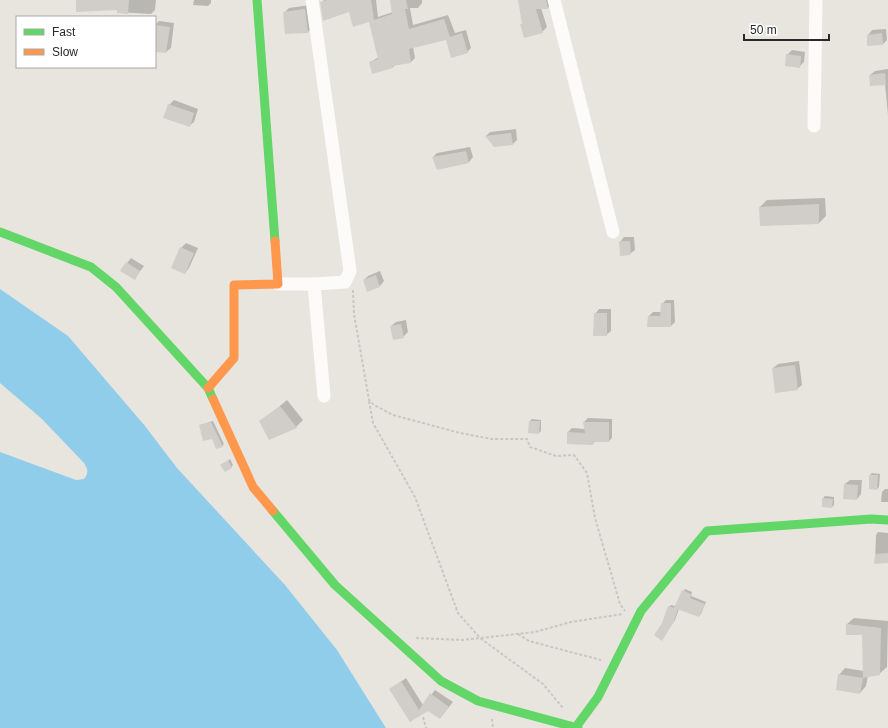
<svg xmlns="http://www.w3.org/2000/svg" width="888" height="728" font-family="Helvetica,sans-serif">
	<rect width="100%" height="100%" fill="#e8e5de"/>
	<path fill="#90cdeb" d="M0 289 68 336 145 426 177 468 285 585 337 650 386 728H0V452L76 480 84 479C89 473 88 469 84 463L42 419 0 383Z"/>
	<g fill="#0003">
		<path d="M77 0H156L155 10 151 14 118 12V9Z"/>
		<path d="M194 0H211V3L208 6 193 5Z"/>
		<path d="M324 0H376L378 17 393 12 391 0H422V3L418 8H410L413 25 448 15 455 33 466 30 471 48 467 52 446 39 413 47 415 58 411 62 396 64 393 67 370 62 379 57 370 21 350 10 321 3Z"/>
		<path d="M519 0H552V3L548 8H541L547 27 542 32 521 25 523 23Z"/>
		<path d="M310 5 313 27 308 32 286 33 284 13 289 8Z"/>
		<path d="M159 21 174 23 171 48 166 52 155 51V25Z"/>
		<path d="M886 29 887 40 883 44 868 35 872 30Z"/>
		<path d="M792 50 805 52 804 62 799 67 787 55Z"/>
		<path d="M888 69V115L885 84 870 75 875 71Z"/>
		<path d="M174 100 198 109 194 122 189 126 169 105Z"/>
		<path d="M516 129 517 140 513 144 486 136 490 132Z"/>
		<path d="M470 147 473 157 469 162 437 168 433 157 437 153Z"/>
		<path d="M825 198 826 216 819 223 761 225 760 207 767 200Z"/>
		<path d="M624 237H634L635 250 630 254 620 242Z"/>
		<path d="M186 243 198 248 189 268 185 273 181 248Z"/>
		<path d="M131 258 144 266 135 278 127 263Z"/>
		<path d="M380 271 384 281 380 286 364 280 368 276Z"/>
		<path d="M666 300H674L675 322 671 326 649 316 653 312H661L662 304Z"/>
		<path d="M599 309H611V331L606 335 595 314Z"/>
		<path d="M406 320 408 332 403 337 391 326 396 322Z"/>
		<path d="M799 361 802 385 797 389 773 368 778 364Z"/>
		<path d="M287 400 303 420 296 427 261 422Z"/>
		<path d="M588 418 612 419V438L609 441H595L593 444 568 432 572 428 585 429 584 422Z"/>
		<path d="M532 419 541 420V431L539 433 530 421Z"/>
		<path d="M213 421 224 444 222 446 200 425Z"/>
		<path d="M230 459 233 465 231 467 224 464Z"/>
		<path d="M872 473 880 474 879 487 877 489 870 475Z"/>
		<path d="M850 480H862L861 494 857 499 845 484Z"/>
		<path d="M885 489H888V502H881L882 492Z"/>
		<path d="M825 496 834 497V505L832 507 823 498Z"/>
		<path d="M878 532 888 533V562L875 563 876 535Z"/>
		<path d="M685 589 692 592 691 596 706 602 701 614 699 616 679 609 675 620 662 639 663 623 669 607 671 605 675 606Z"/>
		<path d="M854 618 888 621 887 667 879 674 868 676 866 686 860 693 839 675 845 668 864 671 863 634 847 624Z"/>
		<path d="M406 678 423 705 435 690 453 702 440 718 428 710 410 721 391 689Z"/>
	</g>
	<g fill="#d1cec9">
		<path d="M76 0H129L128 14 117 13V10L76 12Z"/>
		<path d="M327 0H371L374 20 392 14 390 0H406L408 9H405L409 29 444 19 450 37 462 33 468 53 451 58 446 40 409 49 411 63 392 66 393 68 372 74 369 62 378 59 369 22 353 27 349 12 323 21 320 2Z"/>
		<path d="M518 0H546L548 9H536L543 33 524 38 520 24H522Z"/>
		<path d="M305 9 308 33 285 34 283 12Z"/>
		<path d="M155 25 170 27 166 53 155 52Z"/>
		<path d="M882 33 883 45 867 46V35Z"/>
		<path d="M786 54 801 56 800 68 785 66Z"/>
		<path d="M885 73 886 85 870 86 869 75Z"/>
		<path d="M168 104 194 113 190 127 163 118Z"/>
		<path d="M511 133 513 145 494 147 485 136Z"/>
		<path d="M466 151 469 163 437 170 432 157Z"/>
		<path d="M819 204V224L760 226 759 207Z"/>
		<path d="M619 241H630L631 255 620 256Z"/>
		<path d="M180 247 194 253 185 274 171 268Z"/>
		<path d="M126 262 140 271 135 280 120 271Z"/>
		<path d="M376 275 380 287 367 292 363 280Z"/>
		<path d="M661 303H671V327H647L648 316H660Z"/>
		<path d="M594 313H607V336H593Z"/>
		<path d="M401 324 404 338 393 340 390 326Z"/>
		<path d="M795 365 798 390 775 393 772 368Z"/>
		<path d="M280 406 297 428 269 440 259 421Z"/>
		<path d="M529 421H540L539 434 528 433Z"/>
		<path d="M211 422 223 447 216 449 212 439 203 441 199 425Z"/>
		<path d="M583 422H609V442H593V445L567 444V432L585 433Z"/>
		<path d="M228 460 232 468 225 472 220 465Z"/>
		<path d="M869 475H878L877 490 869 489Z"/>
		<path d="M844 484 858 485 857 500 843 499Z"/>
		<path d="M822 498 833 499 832 508 822 507Z"/>
		<path d="M888 553V563L874 564 875 554Z"/>
		<path d="M682 590 691 594 690 598 705 604 699 617 674 608Z"/>
		<path d="M668 606 678 609 673 623 662 641 654 635 662 623Z"/>
		<path d="M846 624 881 628 880 675 863 678 862 635H846Z"/>
		<path d="M838 674 863 678 860 694 836 690Z"/>
		<path d="M401 681 419 710 430 693 449 707 440 719 428 711 410 722 389 689Z"/>
	</g>
	<g fill="none" stroke-linecap="round" stroke-linejoin="round">
		<g stroke="#c8c7c6" stroke-width="2" stroke-dasharray="3 2" stroke-linecap="butt">
			<path d="M353 290 354 314 369 400 374 405 393 415 460 433 492 439H527L530 447 556 456 574 455 587 473 595 518 620 604 625 611"/>
			<path d="M369 401 373 423 415 497 458 613 480 638 543 684 563 708"/>
			<path d="M518 634 529 641 601 660"/>
			<path d="M416 638 462 640 535 632 571 622 623 614"/>
			<path d="M423 717 426 728"/>
			<path d="M492 719 493 728"/>
		</g>
		<g stroke="#fcfbfa" stroke-width="13">
			<path d="M312 0 350 271 345 282 314 284"/>
			<path d="M554 0 613 232"/>
			<path d="M814 126 816 0"/>
			<path d="M278 284H314L324 396"/>
		</g>
		<g stroke="#63d668" stroke-width="9">
			<path d="M257 0 275 241"/>
			<path d="M0 232 91 267 116 287 208 388 213 399"/>
			<path d="M273 511 335 585 441 681 478 701 578 728"/>
			<path d="M576 727 598 697 641 611 707 531 871 519 888 520"/>
		</g>
		<g stroke="#ff974d" stroke-width="9">
			<path d="M208 388 234 358V285L278 284 275 241"/>
			<path d="M213 399 253 487 273 511"/>
		</g>
	</g>
	<rect x="16" y="16" width="140" height="52" fill="#ffffff" stroke="#a9a9a9"/>
	<rect x="24" y="29" width="20" height="6" fill="#63d668" stroke="#a9a9a9"/>
	<text x="52" y="36" font-size="12" fill="#292929">Fast</text>
	<rect x="24" y="49" width="20" height="6" fill="#ff974d" stroke="#a9a9a9"/>
	<text x="52" y="56" font-size="12" fill="#292929">Slow</text>
	<path d="M744 34v6h85v-6" fill="none" stroke="#292929" stroke-width="2"/>
	<text x="750" y="34" font-size="12" fill="#292929" stroke="#ffffff" stroke-width="3" paint-order="stroke">50 m</text>
</svg>
